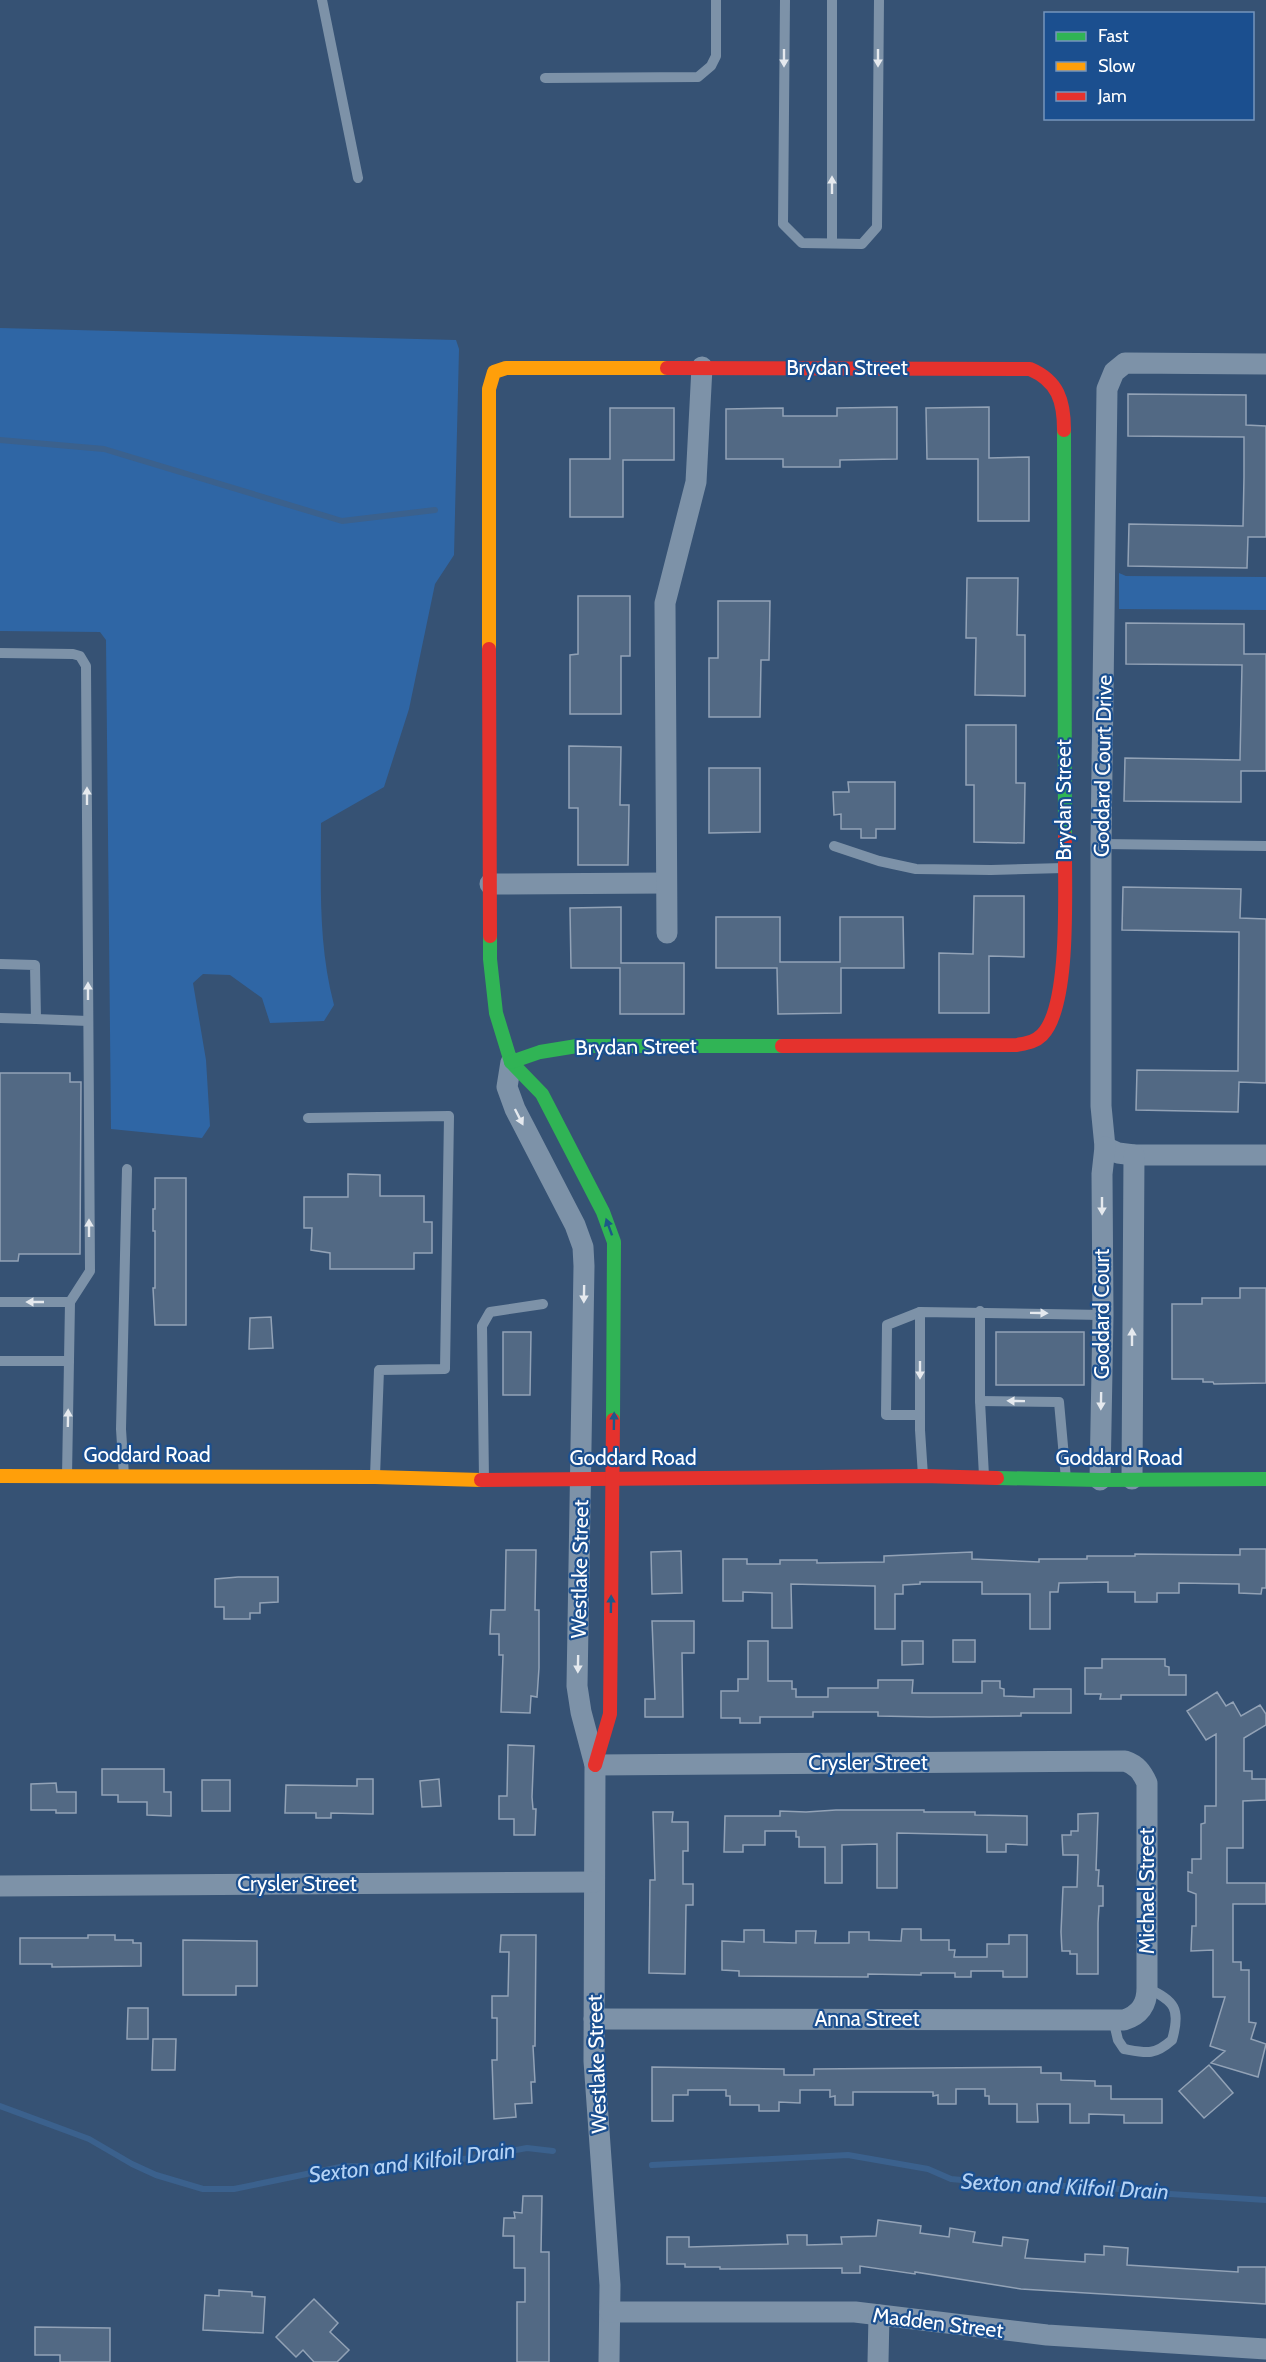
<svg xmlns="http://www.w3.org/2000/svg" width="1266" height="2362" font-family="Cabin,sans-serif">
	<rect width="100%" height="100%" fill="#365274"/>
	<g fill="#2f66a5">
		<path d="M0 328 456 340 459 349 454 555 435 584 409 709 384 787 321 823C321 886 318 943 334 1005L324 1021 270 1023 262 998 230 975 203 974 193 983 206 1060 210 1126 202 1138 111 1129 106 640 100 632 0 631Z"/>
		<path d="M1119 573 1126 576 1266 577V610L1119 609Z"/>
	</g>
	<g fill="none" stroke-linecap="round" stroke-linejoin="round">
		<g stroke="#3b618d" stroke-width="6">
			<path d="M0 440 104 449 342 521 435 510"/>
			<path d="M0 2106 89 2139 132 2164 156 2175 203 2189H234L345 2166 391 2167 472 2158 527 2148 553 2151"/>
			<path d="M652 2165 848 2155 928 2169 951 2179 1026 2186H1099L1138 2192 1266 2200"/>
		</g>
	</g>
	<g fill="#526984" stroke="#92a2b6" stroke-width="1.5">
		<path d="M1128 394 1246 395V425L1266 426V537H1248L1247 568 1128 566 1129 524 1243 526 1244 477V437L1128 436Z"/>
		<path d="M897 407V459L840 460V467H783V459H726V409L783 408V416H837V408Z"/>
		<path d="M989 407V458L1029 457V521H978V459H927L926 408Z"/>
		<path d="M610 408H674V460H623V517H570V459H610Z"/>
		<path d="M967 578H1018L1017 635H1025V696L975 695 976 638H966Z"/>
		<path d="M578 596H630V656H621V714H570V655L578 654Z"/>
		<path d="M718 601H770L769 660H761L760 717H709V658H718Z"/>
		<path d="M1126 623 1244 624V654H1266V771H1241V802L1124 801 1125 758 1240 760 1242 665 1126 664Z"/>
		<path d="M966 725H1016V783H1025L1024 843 974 842V785H966Z"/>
		<path d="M569 746 621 747 620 805H629L628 865H578V808H569Z"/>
		<path d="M709 768H760V832L709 833Z"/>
		<path d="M848 782H895V829H876V838H861V829H841V814L834 815 833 792H849Z"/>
		<path d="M1123 887 1241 889 1240 918 1266 919V1083L1239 1082 1238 1112 1136 1110 1137 1070 1238 1071 1239 932 1122 930Z"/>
		<path d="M974 896H1024V957L989 956V1013H939V953L973 954Z"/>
		<path d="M621 907V963H684V1014H620V968H571L570 908Z"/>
		<path d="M716 917H780V962H840V917H903L904 968H841V1013L778 1014 777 968H716Z"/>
		<path d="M0 1073H70V1082H81L80 1254H19L18 1261H0Z"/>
		<path d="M348 1174 380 1175V1196H424V1222H432V1253H414V1269H330V1253L311 1250 312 1228H304V1197H348Z"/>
		<path d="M155 1178H186V1325H155L153 1288H155V1231H153V1209H155Z"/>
		<path d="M1240 1288H1266V1383L1214 1384 1213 1382H1203V1379H1172V1304H1202V1298H1240Z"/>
		<path d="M271 1317 273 1348 249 1349 250 1318Z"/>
		<path d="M503 1332H531L530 1395H503Z"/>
		<rect x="996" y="1332" width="88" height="53"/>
		<path d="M1240 1549H1266V1588H1262L1261 1594 1239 1593V1584L1179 1583V1593H1157V1602H1135V1592H1108V1582L1059 1583 1058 1592H1050V1629H1030V1594H982V1582H920V1584L903 1585V1594H895V1629H875V1586L791 1584 792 1628H772V1593L743 1592V1601H723V1559H747V1564H780V1560H817V1563L884 1562V1556L972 1552V1559L1039 1562V1559H1087V1556H1135V1554L1240 1555Z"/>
		<path d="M506 1550H536L535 1610H539V1668L537 1697 531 1696 530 1713 501 1712 503 1655H499V1634H490L491 1610H505Z"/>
		<path d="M681 1551 682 1593 652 1594 651 1552Z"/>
		<path d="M238 1577H278V1602L260 1603V1613H250V1619H224V1607H215V1579Z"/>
		<path d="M652 1621H694V1653H682L683 1717H645V1699H655Z"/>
		<rect x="953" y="1640" width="22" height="22"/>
		<path d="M748 1641H768V1681H792V1689H796V1697H828V1688H878V1680H913L912 1693H982V1681H1000V1688L1004 1689V1696L1034 1697V1689H1071V1713H1021V1716L930 1717 878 1716V1712H813V1717H760V1723H740V1718H721V1691H738V1679H748Z"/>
		<path d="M902 1641H923V1664L902 1665Z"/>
		<path d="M1102 1659H1165V1666L1169 1667V1675H1186V1695H1121V1699H1100L1101 1694H1085V1668H1102Z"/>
		<path d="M1217 1692 1226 1706 1233 1702 1241 1716 1260 1705 1266 1714V1725L1244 1738V1771H1252V1779H1266V1800L1243 1801V1848H1227V1883H1266V1904H1233V1962H1241V1970H1249V2022L1256 2023 1251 2039 1266 2044 1258 2077 1211 2063 1225 2051 1210 2046 1225 1997H1213V1950L1191 1951 1192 1926H1196V1894L1188 1891V1872L1192 1873V1859H1201V1824L1205 1823V1806H1216V1734L1206 1740 1187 1711Z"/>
		<path d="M508 1745 534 1746 532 1797 533 1809H536L535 1835H514V1819H499V1796H507Z"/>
		<path d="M102 1769H164V1792H171V1816L147 1815V1802H118V1795H102Z"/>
		<path d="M357 1779H373V1814L331 1813V1818H316V1813H285L286 1785 357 1786Z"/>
		<path d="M439 1779 441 1806 422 1807 420 1781Z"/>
		<rect x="202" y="1780" width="28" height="31"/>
		<path d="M56 1783 57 1792H76V1813H56V1810H31V1784Z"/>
		<path d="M836 1810H924V1812H975V1815L1027 1816V1845L1006 1844V1852H987V1835L897 1833V1888H877V1844L842 1845V1883H825V1847H799V1837H796V1831H765V1845H743V1852H724L725 1816H780V1811L806 1812Z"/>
		<path d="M653 1812H673L672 1822H688V1851H683V1884H693V1905H686L685 1974 649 1973 650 1880H655Z"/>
		<path d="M1098 1813 1096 1870H1099L1098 1886H1103V1906H1099L1098 1923V1974H1077V1954H1070V1951H1062L1061 1932 1063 1887H1077L1078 1855H1063L1062 1835H1071V1831H1078V1814Z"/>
		<path d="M902 1929H921V1940H949V1950H955L954 1957H987V1944H1009V1935H1027V1977H1003V1971H971V1977H955V1973H921V1975L868 1974V1977L739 1976V1971L722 1970V1941L744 1942V1930H764V1942L796 1943V1931H816L815 1943H849V1932H869V1940L901 1941Z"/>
		<path d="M88 1935H115V1940H133V1943H141V1966L52 1967V1964H20V1938H88Z"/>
		<path d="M501 1935H536L535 2046H533L535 2082H531L532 2103 515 2104 516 2117 494 2119 492 2060H497V2018H492V1996H508L509 1952H500Z"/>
		<path d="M183 1940 257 1941V1986H236V1995H183Z"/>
		<path d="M128 2008H148V2039H127Z"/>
		<path d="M153 2039H176L175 2070H152Z"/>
		<path d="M1209 2065 1233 2093 1204 2118 1179 2091Z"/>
		<path d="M652 2067 784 2069V2075H814V2069L1041 2067V2073H1061V2080L1095 2081V2086H1111V2099H1162V2123H1124V2115L1089 2114V2123H1070V2104H1037L1038 2122H1017V2104H989V2096H985V2089H956V2104H938V2095L933 2096V2092H853V2105H835V2096L830 2097V2090H800V2103L779 2102V2111H759V2105H730V2096H726V2090H688V2095H673V2121H652Z"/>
		<path d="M523 2196H542L541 2252H549V2362H517V2302H525V2268H514V2236H503L504 2218H515L514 2212 522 2213Z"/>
		<path d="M878 2220 921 2226 920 2233 949 2237 950 2228 975 2232 973 2242 1002 2246 1003 2237 1028 2240 1025 2258 1085 2262V2254L1104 2255V2246L1128 2248 1127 2265 1238 2272V2267H1266V2304L1021 2289 915 2272V2274L860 2266V2273H842V2268L720 2269V2267H685V2264H667V2237H689V2247L788 2244 787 2235H807V2245L842 2244 841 2237 876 2236Z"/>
		<path d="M219 2290 252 2292V2296L265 2297 263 2333 203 2330 205 2295 219 2296Z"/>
		<path d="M314 2299 338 2323 330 2332 349 2350 337 2362H314L303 2350 296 2357 276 2337Z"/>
		<path d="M35 2327 110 2328V2362H60V2355H35Z"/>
	</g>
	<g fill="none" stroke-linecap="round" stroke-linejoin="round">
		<g stroke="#7d92a8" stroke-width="10">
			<path d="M322 0 358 178"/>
			<path d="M785 0 783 224 802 243 862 244 877 227 879 0"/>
			<path d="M545 78 698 77 711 66 716 56V0"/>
			<path d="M832 243V0"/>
			<path d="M0 653 73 654 80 656 86 666 90 1271 70 1302 67 1476"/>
			<path d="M1101 844 1266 846"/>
			<path d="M834 846 879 861 916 869 991 870 1064 868"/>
			<path d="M0 964 35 965 36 1019 0 1018"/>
			<path d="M36 1019 88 1021"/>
			<path d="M308 1118 449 1116 445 1369 379 1370 375 1476"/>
			<path d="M0 1302H70"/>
			<path d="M980 1311V1401L984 1476"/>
			<path d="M920 1312V1430L923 1476"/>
			<path d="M0 1361H69"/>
			<path d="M980 1401 1059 1402 1066 1479"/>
			<path d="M920 1415H886L887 1325 920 1312 1103 1315"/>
			<path d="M124 1476 121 1429 127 1169"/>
			<path d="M484 1480 482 1326 490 1312 543 1304"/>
			<path d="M1113 2019 1118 2040 1124 2049C1146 2053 1154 2056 1172 2040 1181 2009 1175 2001 1147 1988"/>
		</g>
		<g stroke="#7d92a8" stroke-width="21">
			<path d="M1266 364 1125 363 1114 372 1107 389 1101 844V1106L1105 1147 1118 1153 1134 1155H1266"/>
			<path d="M490 884 666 883"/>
			<path d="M667 933 665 603 696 482 702 367"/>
			<path d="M511 1062 507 1087 515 1109 575 1225 583 1247 584 1266 577 1686 581 1712 595 1765 594 2061 610 2285 609 2362"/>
			<path d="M1132 1479 1134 1155"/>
			<path d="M1100 1480 1103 1315 1102 1174 1105 1147"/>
			<path d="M0 1886 594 1882"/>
			<path d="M594 2019 1124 2020C1140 2015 1147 2004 1147 1988V1783C1142 1772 1137 1765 1125 1761L595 1765"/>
			<path d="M610 2312H855L1047 2335 1266 2349"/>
			<path d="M878 2362 879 2315"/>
		</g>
		<g stroke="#30b455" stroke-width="14">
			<path d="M1064 430 1065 836"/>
			<path d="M490 936V959L496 1013 511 1062 542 1094 603 1212 614 1242 613 1420"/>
			<path d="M511 1062 540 1052 577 1046H782"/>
			<path d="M997 1478 1100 1480 1266 1479"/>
		</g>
		<g stroke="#ff9f0a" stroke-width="14">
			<path d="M489 649V389L494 372 506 368H667"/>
			<path d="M0 1476 375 1477 481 1480"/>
		</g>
		<g stroke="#e5322d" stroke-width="14">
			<path d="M667 368 1030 369C1058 381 1064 401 1064 430"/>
			<path d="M489 649 490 936"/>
			<path d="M782 1046 1017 1045C1027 1043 1035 1042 1042 1035 1072 1005 1064 879 1065 836"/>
			<path d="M481 1480 923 1476 997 1478"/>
			<path d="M595 1765 610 1714 613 1420"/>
		</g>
	</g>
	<defs><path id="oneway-solid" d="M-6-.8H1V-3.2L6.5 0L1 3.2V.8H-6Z" transform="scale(1.5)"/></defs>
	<g fill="#e5e9ee">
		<use href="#oneway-solid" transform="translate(784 58) rotate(90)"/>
		<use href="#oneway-solid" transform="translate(878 58) rotate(90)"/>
		<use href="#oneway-solid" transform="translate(832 185) rotate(-90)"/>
		<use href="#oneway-solid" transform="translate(87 796) rotate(-90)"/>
		<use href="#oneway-solid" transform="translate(88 991) rotate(-90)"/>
		<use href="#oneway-solid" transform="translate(519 1117) rotate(63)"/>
		<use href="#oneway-solid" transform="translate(1102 1206) rotate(90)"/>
		<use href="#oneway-solid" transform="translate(89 1228) rotate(-90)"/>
		<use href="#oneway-solid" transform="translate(584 1294) rotate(91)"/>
		<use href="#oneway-solid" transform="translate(35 1302) rotate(180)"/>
		<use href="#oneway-solid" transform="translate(1039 1313) rotate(1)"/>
		<use href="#oneway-solid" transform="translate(1132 1337) rotate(-90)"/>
		<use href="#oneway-solid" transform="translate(920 1370) rotate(90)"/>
		<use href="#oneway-solid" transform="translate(1016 1401) rotate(-179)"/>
		<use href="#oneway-solid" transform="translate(1101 1401) rotate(91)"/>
		<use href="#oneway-solid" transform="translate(68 1418) rotate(-89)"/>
		<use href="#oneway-solid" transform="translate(578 1664) rotate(91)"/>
	</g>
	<g fill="#1d5989">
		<use href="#oneway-solid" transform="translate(609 1227) rotate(-110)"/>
		<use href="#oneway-solid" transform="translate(614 1421) rotate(-89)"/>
		<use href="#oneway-solid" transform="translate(611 1604) rotate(-89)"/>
	</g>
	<g text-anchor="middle" stroke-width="4.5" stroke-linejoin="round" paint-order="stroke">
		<g font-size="21" fill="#fff" stroke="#1b4f8f">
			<text x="847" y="375">Brydan Street</text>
			<text transform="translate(1103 766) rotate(-89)" y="7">Goddard Court Drive</text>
			<text transform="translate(1064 800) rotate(-90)" y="7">Brydan Street</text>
			<text transform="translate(636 1047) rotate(-1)" y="7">Brydan Street</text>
			<text transform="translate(1102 1314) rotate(-90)" y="7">Goddard Court</text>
			<text x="147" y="1462">Goddard Road</text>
			<text x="633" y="1465">Goddard Road</text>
			<text x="1119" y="1465">Goddard Road</text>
			<text transform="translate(580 1569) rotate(-89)" y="7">Westlake Street</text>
			<text x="868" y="1770">Crysler Street</text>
			<text x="297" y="1891">Crysler Street</text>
			<text transform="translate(1147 1891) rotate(-90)" y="7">Michael Street</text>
			<text x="867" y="2026">Anna Street</text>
			<text transform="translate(597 2064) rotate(-92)" y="7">Westlake Street</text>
			<text transform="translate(938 2323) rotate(7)" y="7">Madden Street</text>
		</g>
		<g font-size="22" font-style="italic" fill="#b5d3f5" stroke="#1b4f8f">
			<text transform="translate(412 2162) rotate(-7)" y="8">Sexton and Kilfoil Drain</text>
			<text transform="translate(1065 2186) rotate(3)" y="8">Sexton and Kilfoil Drain</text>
		</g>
	</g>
	<rect x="1044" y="12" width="210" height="108" fill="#1b4f8f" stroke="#7695bc" stroke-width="1.5"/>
	<rect x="1056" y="32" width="30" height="9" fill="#30b455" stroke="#7695bc" stroke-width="1.5"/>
	<text x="1098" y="42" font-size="18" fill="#ffffff">Fast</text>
	<rect x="1056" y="62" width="30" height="9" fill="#ff9f0a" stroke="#7695bc" stroke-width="1.5"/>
	<text x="1098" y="72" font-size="18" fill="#ffffff">Slow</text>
	<rect x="1056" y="92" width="30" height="9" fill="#e5322d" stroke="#7695bc" stroke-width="1.5"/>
	<text x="1098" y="102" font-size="18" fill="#ffffff">Jam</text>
</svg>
